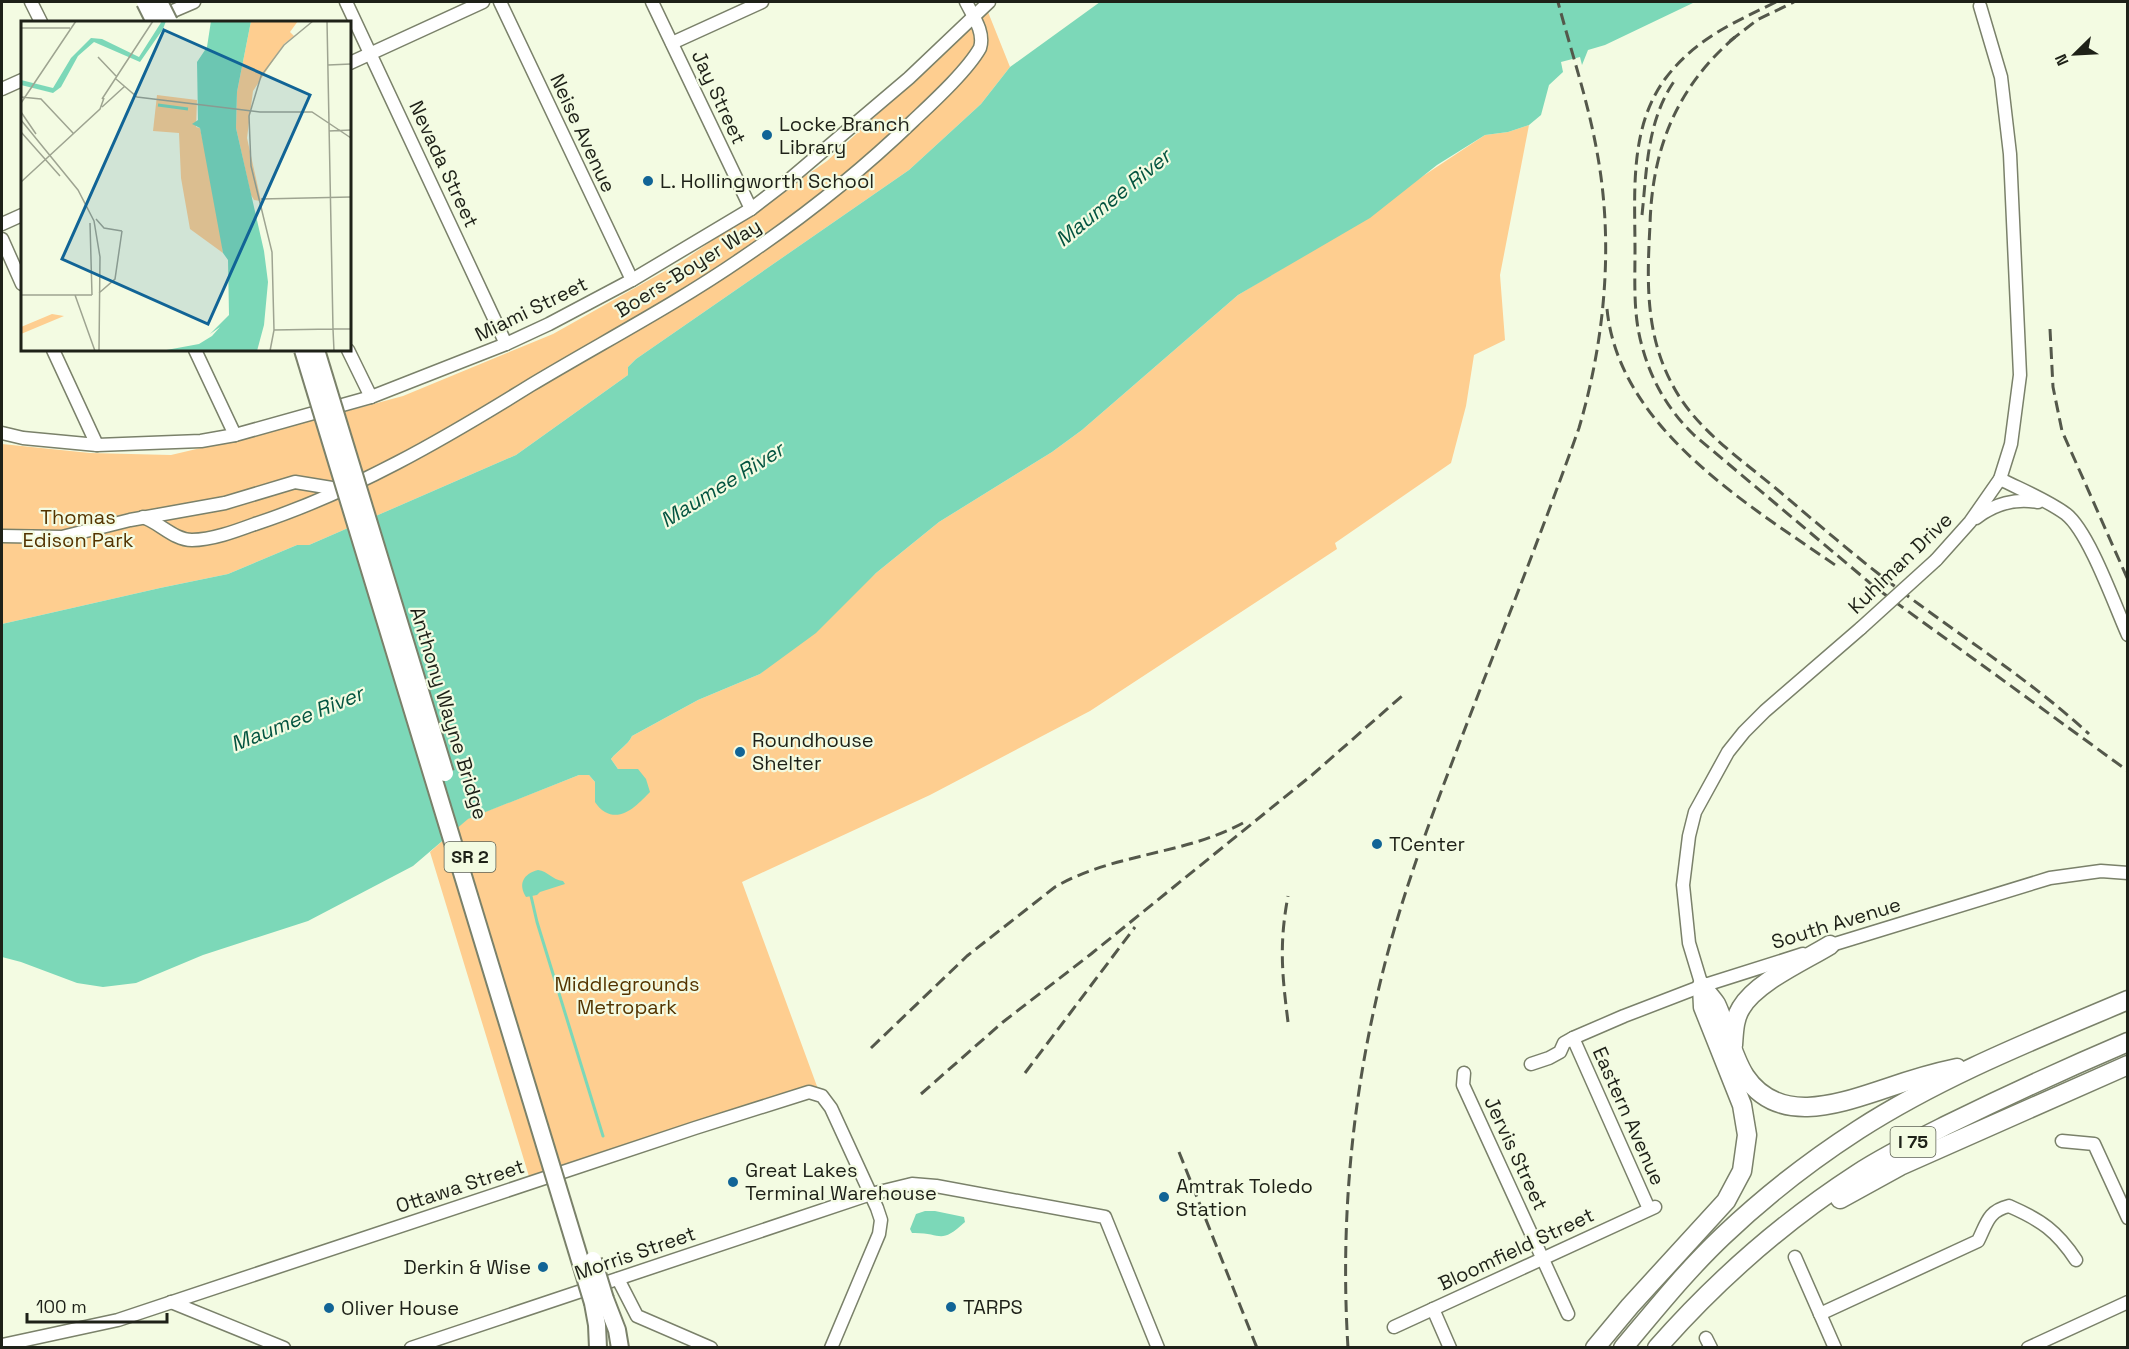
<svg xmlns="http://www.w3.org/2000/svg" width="2129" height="1349" font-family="'Space Grotesk',sans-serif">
	<rect width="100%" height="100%" fill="#f3fbe2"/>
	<g fill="#fece90">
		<path d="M988 12 1010 67 981 104 909 170 636 359 628 367V375L516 455 309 545H297L228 574 160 588 2 624V444L90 453 171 455 281 429 403 396 553 334 681 262 827 161Z"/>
		<path d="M1529 125 1500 275 1505 340 1474 355 1466 406 1451 463 1335 543 1337 549 1090 711 930 795 742 882 818 1089 531 1183 430 852 467 819 579 775H589L595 782V802L638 769H618L611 759C618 750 628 745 632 736L698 700 760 674 876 573 939 522 1052 452 1082 430 1238 295 1293 262 1485 135 1508 132Z"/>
	</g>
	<g fill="#7cd8b8">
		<path d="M1100 2H1695L1605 45 1588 50 1582 65 1580 57 1561 62 1563 72 1549 85 1541 115 1529 125 1508 132 1485 135 1437 165 1370 218 1238 295 1082 430 1052 452 939 522 876 573 816 633 760 674 698 700 632 736C628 745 618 750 611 759L618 769H638L646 779 650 792C639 803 623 822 605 812 601 810 597 805 595 802V782L589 775H579L468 819 413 866 308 921 203 955 136 983 103 987 77 983 21 962 2 957V624L160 588 228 574 297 545H309L516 455 628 375V367L636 359 909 170 981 104 1010 67Z"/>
		<path d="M538 870C548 871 552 880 563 881L565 884 540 892 537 895 526 897C518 884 523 874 538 870Z"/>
		<path d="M925 1211H935L964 1217 965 1222C939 1246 942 1232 912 1233L910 1229 916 1214Z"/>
	</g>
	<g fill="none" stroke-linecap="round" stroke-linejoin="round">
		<path stroke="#7cd8b8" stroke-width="3" d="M531 896 537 922 603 1136"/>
		<g stroke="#7a816a" stroke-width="15">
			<g id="minor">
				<path d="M31 2 41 22"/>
				<path d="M346 2 506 344"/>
				<path d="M500 2 632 280"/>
				<path d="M652 2 751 209"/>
				<path d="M159 17 194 2"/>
				<path d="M672 43 762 2"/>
				<path d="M350 63 483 2"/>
				<path d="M2 89 22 80"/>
				<path d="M2 224 22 215"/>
				<path d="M2 239 22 284"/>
				<path d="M53 350 97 445"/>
				<path d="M195 350 235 435"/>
				<path d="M348 350 371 397"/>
				<path d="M2 433 23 438 97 445 201 441 235 435 371 397 506 344 549 324 632 280 751 209 790 179 909 78 989 2"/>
				<path d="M2000 479C2022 490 2047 500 2066 514 2089 532 2115 606 2128 635"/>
				<path d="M143 517C160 523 174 540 192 540 212 540 236 531 255 524 353 492 444 439 531 385 601 343 674 305 741 259 802 218 860 172 913 121 932 103 967 71 980 48 985 32 973 16 966 2"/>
				<path d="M1976 518C1994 504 2016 498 2038 502"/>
				<path d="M2 536 62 537 130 520 225 503 295 482 338 489"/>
				<path d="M1936 560 1970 522 2000 479 2011 444 2020 375 2010 154 2001 77 1980 6"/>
				<path d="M1825 947 2050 878 2101 871 2128 873"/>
				<path d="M1702 986 1689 943 1683 885 1689 836 1695 812 1728 752 1744 732 1765 711 1861 628"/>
				<path d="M1573 1038 1649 1209"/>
				<path d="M1531 1064 1549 1058 1560 1052 1564 1043 1573 1038 1624 1016 1702 986 1803 954"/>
				<path d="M1464 1073 1463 1085 1568 1314"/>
				<path d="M2062 1141 2094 1144 2128 1218"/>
				<path d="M1795 1257 1835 1348"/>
				<path d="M618 1279 637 1316 711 1348"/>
				<path d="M171 1302 284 1348"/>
				<path d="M1433 1309 1450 1348"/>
				<path d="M1820 1314 1978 1241C1987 1223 1988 1211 2009 1206 2041 1220 2057 1231 2076 1260"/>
				<path d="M1394 1327 1655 1207"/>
				<path d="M1706 1338 1711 1348"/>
				<path d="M2 1345 118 1320 695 1128 809 1092 822 1096 831 1108 877 1208 881 1220 879 1234 831 1348"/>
				<path d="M411 1348 871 1194 912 1184 936 1186 1105 1217 1158 1348"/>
				<path d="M2028 1348 2128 1302"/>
			</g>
		</g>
		<g stroke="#7a816a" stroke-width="20">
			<g id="major">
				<path d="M605 1299 617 1330 620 1348"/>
				<path d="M593 1303 597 1325 598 1348"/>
			</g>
		</g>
		<g stroke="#7a816a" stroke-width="21">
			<g id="highway">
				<path d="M1702 986C1706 992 1712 998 1716 1004 1727 1027 1731 1054 1745 1076 1779 1127 1841 1103 1887 1088 1910 1080 1933 1073 1957 1068"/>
				<path d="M1733 1045C1734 1032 1734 1019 1741 1008 1756 982 1804 961 1830 945"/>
				<path d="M1840 1199 1900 1166 2128 1065"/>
				<path d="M1595 1348 1630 1306 1726 1201 1742 1171 1747 1135 1742 1105 1703 1007 1702 986"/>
				<path d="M1623 1348C1655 1310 1687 1270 1723 1236 1764 1197 1810 1161 1858 1130 1942 1076 2036 1039 2128 1000"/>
				<path d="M1657 1348C1715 1282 1783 1222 1857 1174 1886 1155 1917 1140 1949 1124 2008 1095 2067 1068 2128 1042"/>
			</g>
		</g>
		<use href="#minor" stroke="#fff" stroke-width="12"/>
		<use href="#major" stroke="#fff" stroke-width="16"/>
		<use href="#highway" stroke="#fff" stroke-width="18"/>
		<g stroke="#54584b" stroke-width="3" stroke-dasharray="12 6" stroke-linecap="butt">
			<path d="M1776 2C1733 23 1695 39 1665 79 1629 128 1635 193 1635 250 1635 282 1633 315 1642 346 1651 380 1668 410 1694 435L1876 588 2128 771"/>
			<path d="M1735 37C1677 87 1652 148 1650 225 1647 280 1645 333 1672 384 1695 429 1741 459 1779 491 1825 530 1871 570 1920 605 1977 647 2037 686 2089 734"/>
			<path d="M1730 41 1757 20 1794 2"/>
			<path d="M1642 215C1647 168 1647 120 1675 80"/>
			<path d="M1607 309C1619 429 1749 505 1838 567"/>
			<path d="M2050 329 2053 387 2062 431 2128 580"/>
			<path d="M1288 1022C1282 974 1279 944 1288 896"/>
			<path d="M871 1048 967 956 1055 887C1114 853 1184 855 1243 823"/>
			<path d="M1025 1073 1135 927"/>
			<path d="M921 1094 1003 1022 1091 954 1312 775 1402 696"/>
			<path d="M1179 1152 1257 1348"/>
			<path d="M1348 1348C1340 1221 1352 1094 1383 971 1403 891 1432 815 1461 739 1501 635 1542 532 1579 428 1605 340 1614 243 1597 152 1588 101 1571 51 1558 2"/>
		</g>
		<g stroke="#7a816a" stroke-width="15" stroke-linecap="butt">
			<path id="minor-bridge" d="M1861 628 1936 560"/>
		</g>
		<g stroke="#7a816a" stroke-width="20" stroke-linecap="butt">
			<g id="major-bridge">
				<path d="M145 2 155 22"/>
				<path d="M159 2 169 22"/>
				<path d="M303 350 593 1303"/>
				<path d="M316 350 445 773"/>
				<path d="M593 1260 605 1299"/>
			</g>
		</g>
		<use href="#minor-bridge" stroke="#fff" stroke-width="12"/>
		<use href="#major-bridge" stroke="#fff" stroke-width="16"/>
	</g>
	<g fill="#116496" stroke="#f3fbe2" stroke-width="2">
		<circle cx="767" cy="135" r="6"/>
		<circle cx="648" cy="181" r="6"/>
		<circle cx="740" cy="752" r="6"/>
		<circle cx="1377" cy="844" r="6"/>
		<circle cx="733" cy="1182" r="6"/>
		<circle cx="1164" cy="1197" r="6"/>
		<circle cx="543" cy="1267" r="6"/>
		<circle cx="951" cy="1307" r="6"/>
		<circle cx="329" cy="1308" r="6"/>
	</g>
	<g text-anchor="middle" stroke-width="4.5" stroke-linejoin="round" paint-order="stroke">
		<g fill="#f3fbe2" stroke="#5e6255" stroke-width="1.5">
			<rect x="444.5" y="842" width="51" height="30" rx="4.5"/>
			<rect x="1890.5" y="1127" width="45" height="30" rx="4.5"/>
		</g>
		<g font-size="18" font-weight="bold" fill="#1e2118">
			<text x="470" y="863">SR 2</text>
			<text x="1913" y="1148">I 75</text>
		</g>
		<g font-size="20" fill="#1e2118" stroke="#f3fbe2">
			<text transform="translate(719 97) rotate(65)" y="7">Jay Street</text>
			<text transform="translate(583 133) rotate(65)" y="7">Neise Avenue</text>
			<text transform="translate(444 164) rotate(65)" y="7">Nevada Street</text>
			<text transform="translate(688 268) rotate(-32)" y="7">Boers-Boyer Way</text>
			<text transform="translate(531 309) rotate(-26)" y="7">Miami Street</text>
			<text transform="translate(1900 563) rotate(-44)" y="7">Kuhlman Drive</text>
			<text transform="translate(449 713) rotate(73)" y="7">Anthony Wayne Bridge</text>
			<text transform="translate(1836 923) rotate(-17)" y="7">South Avenue</text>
			<text transform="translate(1629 1116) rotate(66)" y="7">Eastern Avenue</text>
			<text transform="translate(1516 1153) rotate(65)" y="7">Jervis Street</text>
			<text transform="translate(460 1186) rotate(-18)" y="7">Ottawa Street</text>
			<text transform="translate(1516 1249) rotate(-25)" y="7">Bloomfield Street</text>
			<text transform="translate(635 1253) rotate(-19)" y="7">Morris Street</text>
		</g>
		<g font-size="20" fill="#1e2118" stroke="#f3fbe2" text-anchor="start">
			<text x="779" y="131">Locke Branch<tspan x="779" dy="23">Library</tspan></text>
			<text x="660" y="188">L. Hollingworth School</text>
			<text x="752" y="747">Roundhouse<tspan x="752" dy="23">Shelter</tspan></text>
			<text x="1389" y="851">TCenter</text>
			<text x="745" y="1177">Great Lakes<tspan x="745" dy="23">Terminal Warehouse</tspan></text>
			<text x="1176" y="1193">Amtrak Toledo<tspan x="1176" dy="23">Station</tspan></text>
			<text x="531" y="1274" text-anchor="end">Derkin &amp; Wise</text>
			<text x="963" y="1314">TARPS</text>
			<text x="341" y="1315">Oliver House</text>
		</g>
		<g font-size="20" fill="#543400" stroke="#f3fbe2">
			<text x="78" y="524">Thomas<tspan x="78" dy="23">Edison Park</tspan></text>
			<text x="627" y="991">Middlegrounds<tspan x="627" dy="23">Metropark</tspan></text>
		</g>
		<g font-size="21" font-style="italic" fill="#035440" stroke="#f3fbe2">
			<text transform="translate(1113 198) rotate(-39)" y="7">Maumee River</text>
			<text transform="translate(722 485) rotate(-32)" y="7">Maumee River</text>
			<text transform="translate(297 719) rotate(-22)" y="7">Maumee River</text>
		</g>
	</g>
	<g transform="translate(21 21)">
		<rect width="330" height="330" fill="#f3fbe2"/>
		<path d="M230 0H277L269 11 273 15 263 23 232 70 226 117 240 180 233 179 230 174 215 107 216 71ZM136 74 176 79 175 106 179 107 198 193 202 232 169 208 160 157 158 112 132 110ZM31 293 43 295 0 313V306Z" fill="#fece90"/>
		<path d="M141 0H145L142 8 119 41 73 21 57 35 40 66 32 72 0 64V59L32 67 50 37 70 17 81 18 118 36ZM190 0H230L216 71 215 107 243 230 247 261 243 304 236 330H140L178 323 191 315 199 306 189 313 208 294 207 239 202 232 179 107 171 103 177 99 176 41 186 26Z" fill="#7cd8b8"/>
		<path fill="none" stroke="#7cd8b8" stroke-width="3" d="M137 84 167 88"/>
		<path fill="none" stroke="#9ea491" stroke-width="1.5" d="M0 7H49M77 36 95 55M307 44 330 43M95 58 116 76 239 91H291L330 117M0 76 20 78 52 112M81 78 132 0M0 82 55 0M81 86 104 65M0 91 15 113M0 99 57 169 73 200 79 236 78 330M308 110 330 109M0 111 39 155M0 161 79 88 83 77M240 178 330 176M75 198 83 207 101 210M69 202 71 274M78 272 94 258 101 210M0 274H71M54 274 74 330M253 309 251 231 230 145 228 95 240 55 263 24 292 0M249 330 253 309 312 308 306 0M313 330 312 308H330"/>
		<path fill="#116496" fill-opacity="0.15" stroke="#116496" stroke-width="3" d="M143 9 289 74 187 303 41 238Z"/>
		<rect width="330" height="330" fill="none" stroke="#1e2118" stroke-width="3"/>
	</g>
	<rect width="2129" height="1349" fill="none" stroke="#1e2118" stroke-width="6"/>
	<g transform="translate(2075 54) rotate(246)" stroke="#f3fbe2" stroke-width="4.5" paint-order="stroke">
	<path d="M0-4.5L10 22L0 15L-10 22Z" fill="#1e2118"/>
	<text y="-9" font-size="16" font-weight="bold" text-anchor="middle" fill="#1e2118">N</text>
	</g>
	<path d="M27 1313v9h140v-9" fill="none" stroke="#1e2118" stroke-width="3"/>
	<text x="36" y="1313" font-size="18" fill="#1e2118" stroke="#f3fbe2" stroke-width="4.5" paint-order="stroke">100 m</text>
</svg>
